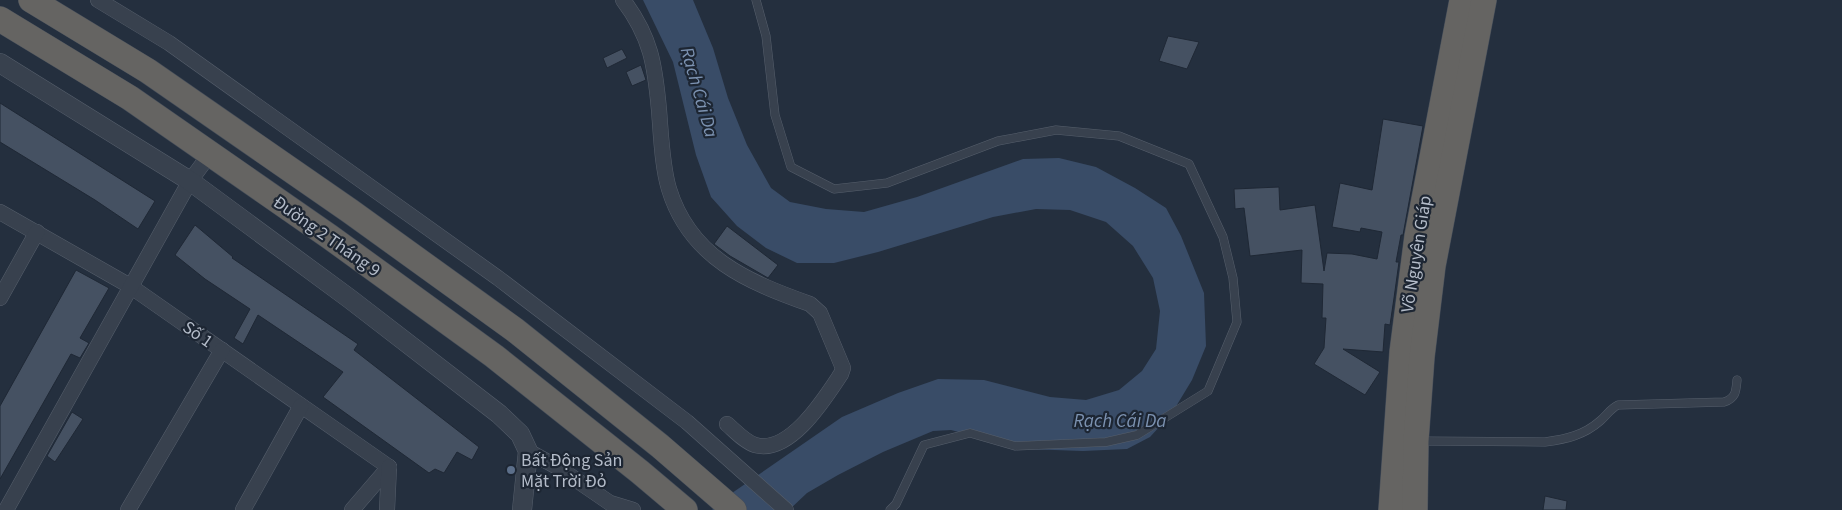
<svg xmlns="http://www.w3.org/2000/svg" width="1842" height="510" font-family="'Source Sans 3',sans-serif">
	<rect width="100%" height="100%" fill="#242f3e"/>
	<path fill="#394c67" d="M643 0H693L713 48 728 98 747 145 771 188 790 202 826 209 864 212 917 197 1023 159 1059 158 1096 167 1135 188 1166 208 1181 236 1204 293 1206 346 1192 380 1172 413 1150 437 1127 449 1083 451 1025 449 951 430 933 431 883 452 838 475 807 493 789 510H712L732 493 842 417 898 393 938 379 984 380 1050 397 1086 400 1119 390 1142 371 1156 349 1160 311 1153 278 1133 246 1106 222 1070 210 1036 209 993 217 878 252 834 263H797L766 248 737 226 711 197 696 155 673 62Z"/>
	<g fill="#455162" stroke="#1f2835">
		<path d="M1168 36 1199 42 1187 69 1159 61Z"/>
		<path d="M622 49 627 58 607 68 603 58Z"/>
		<path d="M641 65 646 80 632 86 626 72Z"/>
		<path d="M0 103 155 201 138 229 95 200 0 142Z"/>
		<path d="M1383 119 1423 126 1403 235H1401L1396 262H1399L1394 298 1390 325 1385 324 1383 352 1343 349 1380 372 1365 395 1314 364 1324 348 1326 318H1322L1323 284 1301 283 1302 250 1250 256 1244 208 1235 209 1234 189 1279 187 1280 210 1315 205 1324 271 1327 253 1352 254 1377 259 1382 232 1361 228 1360 232 1332 227 1340 183 1372 190Z"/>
		<path d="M195 225 233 257 232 258 358 344 354 350 479 447 472 460 457 452 444 473 435 469 429 473 323 397 343 372 258 315 243 344 234 338 250 309 205 279 175 255Z"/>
		<path d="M727 226 778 265 768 278 730 256 714 244Z"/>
		<path d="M76 270 109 288 80 338 89 343 80 358 71 354 0 479V406Z"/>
		<path d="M72 412 83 419 55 462 47 456Z"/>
		<path d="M1545 496 1567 501 1566 510H1543Z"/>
	</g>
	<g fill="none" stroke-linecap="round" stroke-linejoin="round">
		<g stroke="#565f6c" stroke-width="9">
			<g id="service">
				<path d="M756 0 766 36 775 115 791 167 834 189 887 183 998 141 1056 130 1119 136 1189 164 1223 237 1233 278 1237 322 1208 391 1137 435 1106 442 1015 446 970 433 924 445 896 504 890 510"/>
				<path d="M1418 441 1545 442C1567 439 1584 435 1600 421 1607 415 1610 409 1618 405L1724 402C1736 398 1736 391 1737 380"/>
			</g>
		</g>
		<g stroke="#565f6c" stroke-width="16">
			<g id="minor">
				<path d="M98 0 169 43 498 278 687 422 786 510"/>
				<path d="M623 0C651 37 655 65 659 110 661 134 662 166 669 189 690 258 748 282 810 304L820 313 843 368 841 374C825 398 790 455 755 445 745 442 735 431 727 424"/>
				<path d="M0 212 130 286 389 467"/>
				<path d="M0 298 37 232"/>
				<path d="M528 451 559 468 610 503 633 510"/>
				<path d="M6 510 190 181 210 154"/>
				<path d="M128 510 222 350"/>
				<path d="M243 510 301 406"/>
				<path d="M352 510 389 467"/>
				<path d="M387 510 389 467"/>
			</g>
		</g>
		<g stroke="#565f6c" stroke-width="20">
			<path id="tertiary" d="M0 63 190 181 350 299 499 414 520 434 528 451 522 510"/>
		</g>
		<g stroke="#434c59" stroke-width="26">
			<g id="trunk">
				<path d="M31 0 148 71 350 211 515 330 660 446 734 510"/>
				<path d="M0 19 130 98 330 237 494 356 640 472 685 510"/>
				<path d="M1391 510 1402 352 1417 236 1462 0"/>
				<path d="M1415 510 1416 441 1422 357 1433 266 1484 0"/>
			</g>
		</g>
		<use href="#service" stroke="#38414e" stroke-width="8"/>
		<use href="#minor" stroke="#38414e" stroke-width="15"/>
		<use href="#tertiary" stroke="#38414e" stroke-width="19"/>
		<use href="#trunk" stroke="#656462" stroke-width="25"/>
	</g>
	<circle fill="#5c6f8a" stroke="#1d2633" stroke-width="2" cx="511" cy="470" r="5"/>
	<g text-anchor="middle" stroke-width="4.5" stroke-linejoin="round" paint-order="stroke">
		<g font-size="18" fill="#b4bcc9" stroke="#1d2633">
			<text transform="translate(327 236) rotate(35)" y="6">Đường 2 Tháng 9</text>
			<text transform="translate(1416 254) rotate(-81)" y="6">Võ Nguyên Giáp</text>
			<text transform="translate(198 334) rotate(35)" y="6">Số 1</text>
		</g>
		<g font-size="18" fill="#b4bcc9" stroke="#1d2633" text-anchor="start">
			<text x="521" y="466">Bất Động Sản<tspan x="521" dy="21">Mặt Trời Đỏ</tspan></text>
		</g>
		<g font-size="19" font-style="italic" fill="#7c92b1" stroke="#1d2633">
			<text transform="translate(700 92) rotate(74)" y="7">Rạch Cái Da</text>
			<text x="1120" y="427">Rạch Cái Da</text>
		</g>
	</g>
</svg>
